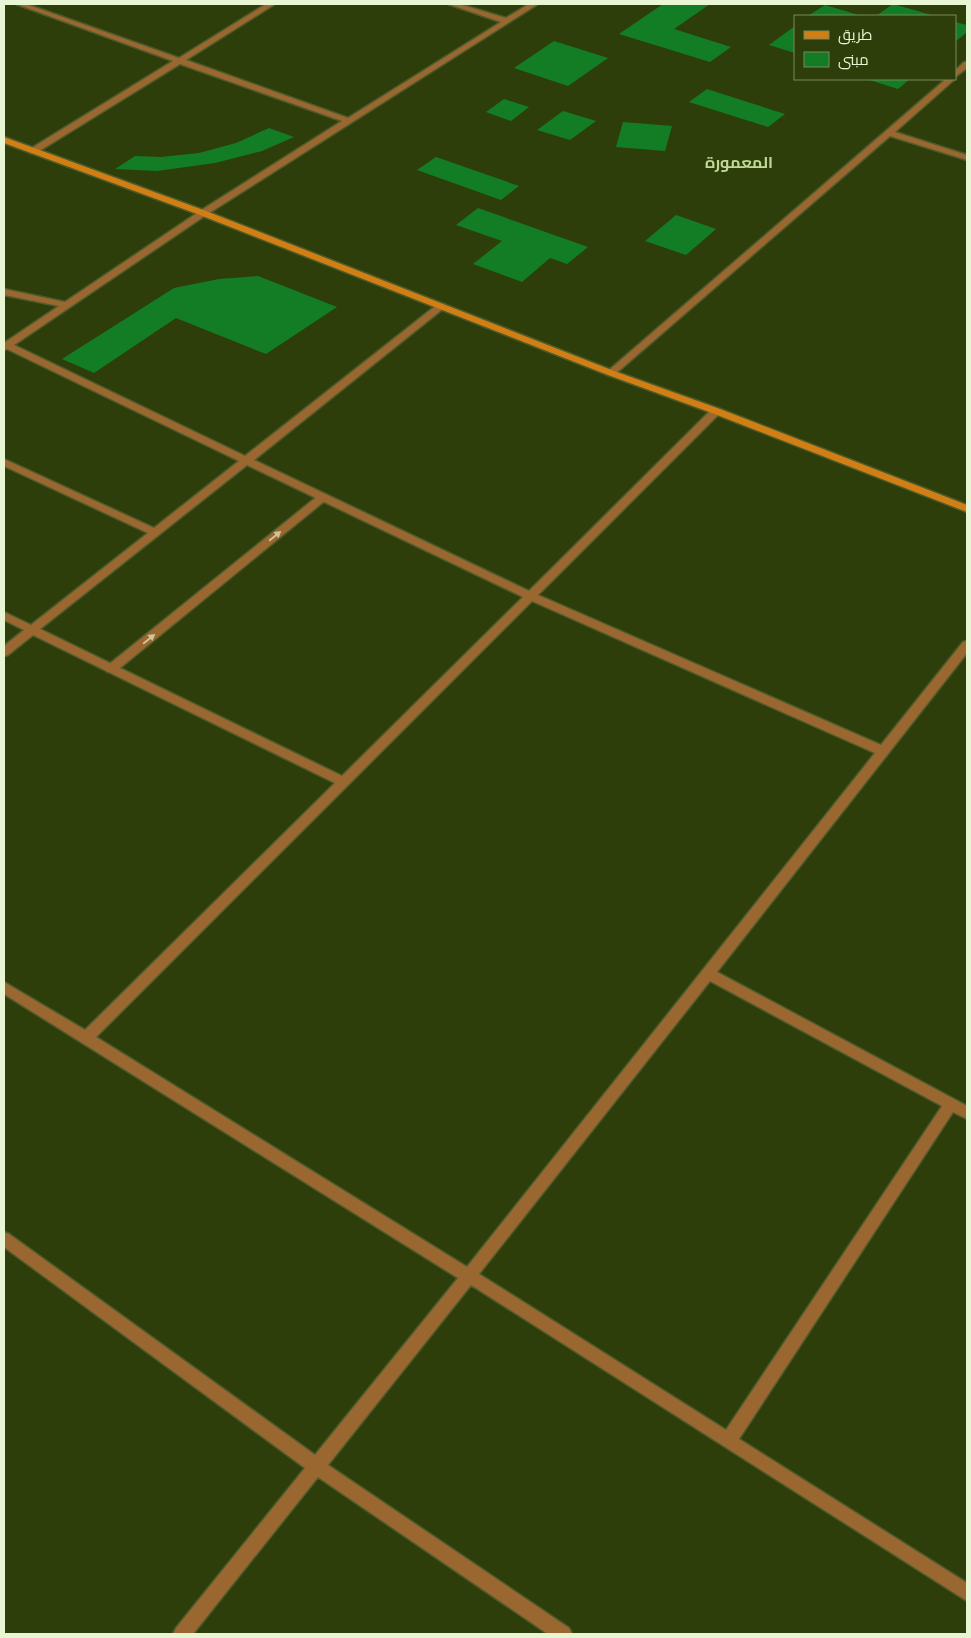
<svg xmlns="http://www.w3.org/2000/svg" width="971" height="1638" font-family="'Varela Round',Cairo,sans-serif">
	<rect width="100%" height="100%" fill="#2e3e0a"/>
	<g fill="#137d26">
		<path d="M663 4H710L674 29 731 47 710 62 619 34Z"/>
		<path d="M893 4 935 16H876Z"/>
		<path d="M825 5 862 16H808Z"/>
		<path d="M955 22 967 25V32L955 42Z"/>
		<path d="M795 26V53L769 45Z"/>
		<path d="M554 41 608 58 568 86 514 68Z"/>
		<path d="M866 79H910L898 89Z"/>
		<path d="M707 89 785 114 768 127 689 102Z"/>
		<path d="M504 99 529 107 511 121 486 112Z"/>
		<path d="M563 111 596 121 570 140 537 130Z"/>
		<path d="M623 122 672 126 665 151 616 147Z"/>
		<path d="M269 128 294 137 262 151 215 163 157 171 115 169 135 156 161 157 199 153 236 143Z"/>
		<path d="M436 157 519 186 501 200 417 170Z"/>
		<path d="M478 208 588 247 567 264 550 258 522 282 473 264 502 241 456 225Z"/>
		<path d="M676 215 716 229 686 255 645 241Z"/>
		<path d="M258 276 337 307 266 354 176 318 94 373 62 359 174 288 219 279Z"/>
	</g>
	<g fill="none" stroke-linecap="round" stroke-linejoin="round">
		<g stroke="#4c5b2a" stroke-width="3">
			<path id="lane" d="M323 494 328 497 327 499 115 672H107L105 669 107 666 319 495Z"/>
		</g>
		<g stroke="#4c5b2a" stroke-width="3">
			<g id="street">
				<path d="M16 4H26L179 58 266 4H275L186 60 348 118 501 22 448 4H459L506 18 529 4H538L206 215 14 345 245 456 438 304H444V308L254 460 529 591 712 409H720V413L538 595 881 745 963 642 967 641V653L717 972 967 1106V1119L953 1112 739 1439 967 1583V1601L471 1285 328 1465 569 1628 572 1634H548L318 1477 193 1634H173L176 1628 305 1468 4 1247V1232L9 1234 315 1455 458 1278 4 994V982L85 1030 335 783 33 635 8 655 4 656V646L24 630 4 620V612L31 625 148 533 4 466V459L154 528 239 461 7 349 4 350V343L59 306 4 295V289L65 302 200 211 342 121 180 64 36 153H30V149L173 61ZM247 465 523 597 342 776 40 629ZM532 601 875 753 467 1267 96 1037ZM710 981 942 1106 726 1430 479 1274Z"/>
				<path d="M964 62H967V68L955 77V71Z"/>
				<path d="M946 79H955L895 132 967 155V160L890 136 614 375H608V371Z"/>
			</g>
		</g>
		<g stroke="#4c5b2a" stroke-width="3">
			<path id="secondary" d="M4 137 206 211 614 371 720 409 967 505V512L712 413 608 375 200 215 4 143Z"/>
		</g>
		<use href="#lane" fill="#9a6731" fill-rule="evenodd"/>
		<use href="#street" fill="#9a6731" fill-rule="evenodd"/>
		<use href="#secondary" fill="#d17f14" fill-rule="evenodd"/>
	</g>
	<defs><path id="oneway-solid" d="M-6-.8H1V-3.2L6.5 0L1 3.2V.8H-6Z" transform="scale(1.25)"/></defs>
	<g fill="#cdc49a">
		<use href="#oneway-solid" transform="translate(275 536) rotate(-39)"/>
		<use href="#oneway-solid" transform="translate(149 639) rotate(-39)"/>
	</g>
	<g text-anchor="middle" stroke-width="4" stroke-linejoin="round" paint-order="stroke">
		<g font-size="16" font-weight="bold" fill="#c0da95" stroke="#2e3e0a">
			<text x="739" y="168">المعمورة</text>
		</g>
	</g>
	<rect width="971" height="1638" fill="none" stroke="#e8f6d3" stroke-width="10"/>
	<rect x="794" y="15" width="162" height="65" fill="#2e3e0a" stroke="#78885a"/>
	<rect x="804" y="31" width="25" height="8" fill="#d17f14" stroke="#78885a"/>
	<text x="838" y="40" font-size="15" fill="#e8f6d3">طريق</text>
	<rect x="804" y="52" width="25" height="15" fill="#137d26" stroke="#78885a"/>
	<text x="838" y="65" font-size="15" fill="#e8f6d3">مبنى</text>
</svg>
